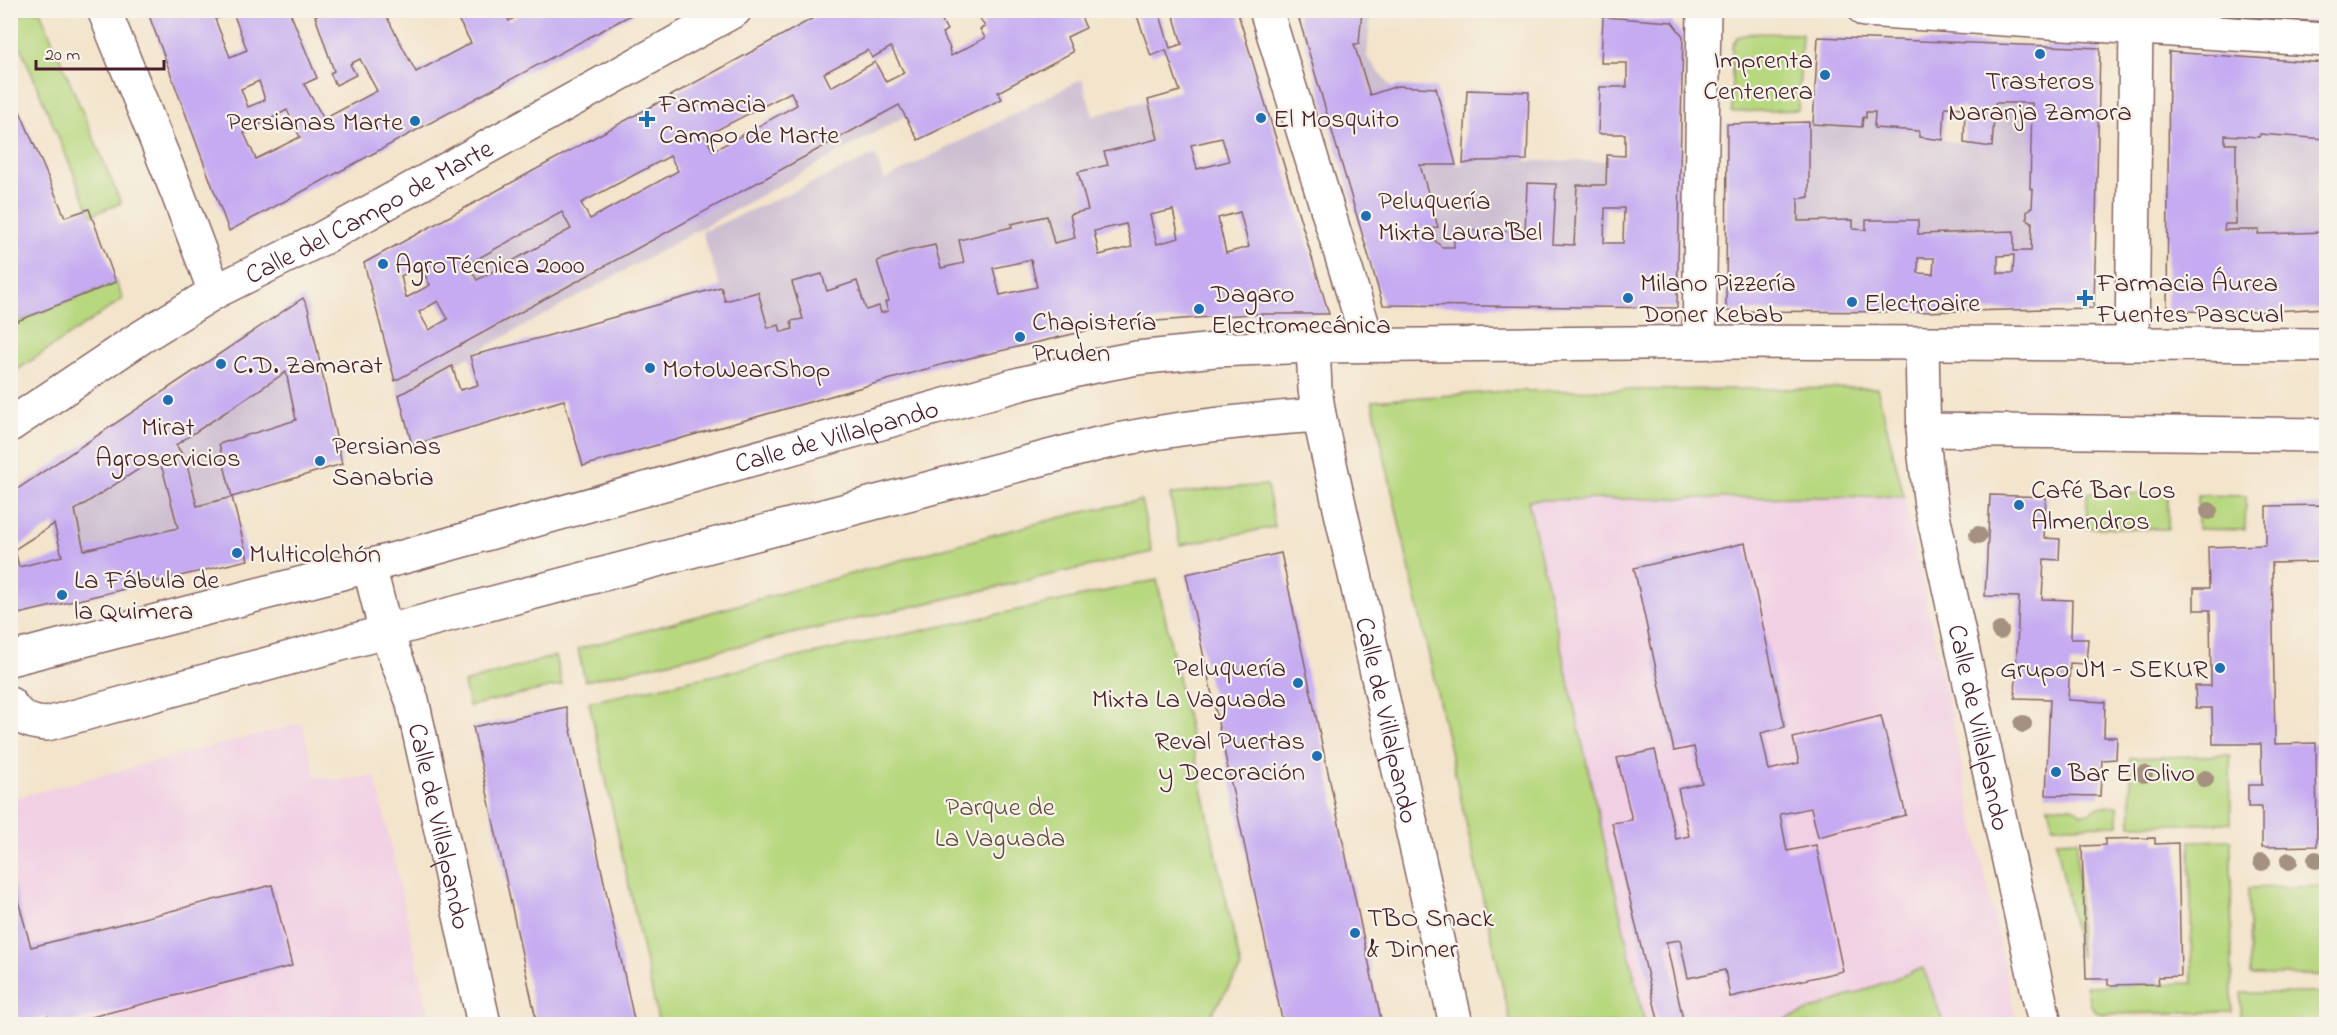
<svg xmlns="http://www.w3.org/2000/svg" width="2337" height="1035" font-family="'Indie Flower',sans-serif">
	<rect width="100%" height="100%" fill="#f7f3e8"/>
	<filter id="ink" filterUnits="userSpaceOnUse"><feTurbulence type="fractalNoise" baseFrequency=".0167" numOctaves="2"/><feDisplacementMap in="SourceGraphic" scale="12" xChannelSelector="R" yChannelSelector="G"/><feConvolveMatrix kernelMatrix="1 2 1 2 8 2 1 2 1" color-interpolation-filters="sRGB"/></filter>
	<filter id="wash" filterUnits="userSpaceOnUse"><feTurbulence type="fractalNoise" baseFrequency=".008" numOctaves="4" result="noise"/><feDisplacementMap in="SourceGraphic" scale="24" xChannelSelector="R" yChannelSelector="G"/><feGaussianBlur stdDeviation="1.35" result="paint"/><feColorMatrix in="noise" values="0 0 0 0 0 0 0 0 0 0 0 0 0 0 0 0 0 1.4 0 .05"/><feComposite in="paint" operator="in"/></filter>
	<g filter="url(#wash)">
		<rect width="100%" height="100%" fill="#f3e4cb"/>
		<g fill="#f1d0e3">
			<path d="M1904 496 2017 1024H1645L1528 499Z"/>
			<path d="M302 723 316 777 341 780 375 776 431 1024H11V799Z"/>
		</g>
		<g fill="#cebed1">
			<path d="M1362 11H1371L1367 57 1392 88 1370 95 1354 44 1359 43Z"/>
			<path d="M1082 79 1093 116 1148 100 1158 139 1105 152 1108 165 1088 210 1070 214 1075 238 1054 243 1047 216 1011 224 1012 227 959 240 964 263 941 268 935 245 908 251 877 261 889 301 885 302 888 311 881 313 879 306 866 310 857 281 827 291 822 275 792 282 803 319 792 321 793 329 781 332 779 325 768 328 758 292 725 301 702 232 875 155 884 180Z"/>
			<path d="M1995 103H2032L2030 188 2033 190 2032 207 2027 211V219L2032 222 2031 251H2014V231L1918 234V220L1866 230 1853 229 1852 220 1798 221V199L1809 196V122L1861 127 1863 117 1866 118V112H1875L1874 128 1919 131V137L1992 147Z"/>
			<path d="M899 105 905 116 399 395 395 381Z"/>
			<path d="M2260 134 2326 139V232L2258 234V230H2224L2225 224 2236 223V144H2225V135L2259 137Z"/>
			<path d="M1478 161H1607L1606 185H1577L1574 245 1553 244 1556 184 1527 183 1525 232 1454 247H1442L1430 236 1428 230 1438 227 1420 165H1456Z"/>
			<path d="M562 212 571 229 477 280 468 264Z"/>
			<path d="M286 372 296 420 219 444 232 497 197 506 176 445Z"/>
			<path d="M156 458 163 471 178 528 84 550 75 510Z"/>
		</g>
		<g fill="#b8d880" stroke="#817c56" stroke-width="1.5">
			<path d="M27 11H40L121 203 91 215 11 24 10 18Z"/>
			<path d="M1752 33 1802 34 1798 110 1732 112V45L1737 37Z"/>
			<path d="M116 282 123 299 11 374V324Z"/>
			<path d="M1877 388 1904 496 1528 500 1645 1024H1511L1372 401 1505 391Z"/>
			<path d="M1267 485 1275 527 1180 545 1170 495 1213 489Z"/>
			<path d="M2087 493 2168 494V529L2086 528Z"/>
			<path d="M2198 495 2246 496 2245 530 2198 529Z"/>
			<path d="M1141 500 1152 552 585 681 578 649 996 534 1074 514Z"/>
			<path d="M1157 580 1241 968 1210 1016 1171 1024H659L589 702Z"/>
			<path d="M555 656 562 685 469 706 464 683Z"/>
			<path d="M2230 755 2231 823 2131 825 2130 758Z"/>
			<path d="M2048 806 2073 807 2081 814 2090 813 2097 807 2118 806V825L2053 826Z"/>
			<path d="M2077 840 2080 957 2056 841Z"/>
			<path d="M2231 840 2232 1012 2103 1014 2096 1012 2090 1004 2086 986 2192 983 2190 841Z"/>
			<path d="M2326 886V975H2250L2248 888Z"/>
			<path d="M1923 968 1944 1024H1774Z"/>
			<rect x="2241" y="993" width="85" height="31"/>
		</g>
		<g id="blocks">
			<g fill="#c5abf1" fill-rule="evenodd">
				<path d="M147 10H218L221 17 215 19 230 57 247 50 232 10H289L317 78 304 84 324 119 377 91 360 59 350 64 356 75 336 85 330 73 334 71 315 16 325 10H383L416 72 471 43 453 10H503L509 21 528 10H640L229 231ZM259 81 265 100 248 107 241 89ZM287 110 300 137 256 159 244 133Z"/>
				<path d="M828 10H961L942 21 947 30 942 33 950 48 949 49 951 56 985 38 980 29 985 27 977 13 980 10H1078L1086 28 1067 37 1073 52 998 92 1002 99 918 140 899 105 395 381 364 263ZM891 47 904 73 886 82 875 62 831 87 824 73 868 50 872 58ZM791 92 797 105 713 151 705 136ZM670 156 678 171 590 219 581 203ZM562 212 571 229 477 280 468 264ZM420 266 430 285 406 298 401 276ZM438 301 448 319 429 330 419 312Z"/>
				<path d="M1135 10H1170L1160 15 1170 48 1182 44 1172 10H1237L1329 314H1251L1116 324 944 364 583 466 564 400 412 445 399 395 452 366 460 390 478 385 470 356 547 336 721 287 725 301 758 292 768 328 779 325 781 332 793 329 791 321 803 319 792 282 822 274 827 291 857 281 866 310 879 306 881 313 888 311 885 302 889 301 877 261 907 251 935 245 941 268 964 263 959 240 1012 227 1011 224 1047 216 1054 243 1075 238 1070 214 1088 210 1078 172 1108 165 1104 152 1158 139 1148 100 1180 91 1166 50 1151 56ZM1222 138 1229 161 1197 169 1191 145ZM1173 210 1179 238 1157 244 1150 215ZM1240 212 1249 247 1226 253 1218 218ZM1126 224 1132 247 1099 255 1094 231ZM1031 260 1037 287 1000 295 993 268Z"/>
				<path d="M1298 10H1362L1359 44H1354L1370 95 1397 86 1436 88 1456 165H1420L1438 227 1428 230 1430 236 1442 247H1454V230L1525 232 1527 183 1556 184 1553 244 1574 245 1577 185H1606L1607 155 1625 156V134H1598L1600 87H1627V63H1601L1603 17 1672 22 1683 36 1677 308 1383 305 1297 12ZM1605 208H1624L1623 243H1604Z"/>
				<path d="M2175 10H2326V22L2175 12Z"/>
				<path d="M1818 37 2100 48 2094 308 1918 312 1726 311 1727 124 1809 122V197L1798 199V221L1853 220V229L1866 230V220H1918V234L2014 231V251H2031L2032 222 2027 219V211L2032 207 2033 190 2030 188 2032 103H1995L1992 147 1964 143 1965 108 1945 107 1943 140 1919 137V131L1874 128 1875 112H1866V118L1863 117 1862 127 1813 124ZM2014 255 2013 273H1998V256ZM1918 258H1934L1933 274 1918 273Z"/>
				<path d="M2169 52 2326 63V139L2260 134 2259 137 2225 135V144H2236V224H2225L2224 230H2259L2258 234 2326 232V308L2258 312 2167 311Z"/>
				<path d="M10 88 65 217 89 209 116 282 10 324Z"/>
				<path d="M1467 90 1529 92 1527 160 1478 161 1463 164Z"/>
				<path d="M303 298 308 308 342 464 232 497 248 560 10 616V494ZM286 372 296 420 219 444 232 497 197 506 186 460 176 445ZM156 458 163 471 178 528 84 550 75 510ZM54 524 62 556 19 567 15 549Z"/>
				<path d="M1990 495 2046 497 2044 538 2060 539 2059 560 2044 559 2042 599 2072 600 2071 639H2088L2086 664 2070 663 2068 700 2105 702 2104 737H2117L2116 759 2102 760 2100 796 2046 795 2050 699 2015 698 2019 597 1985 596Z"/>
				<path d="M2326 505V562L2272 563 2275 744 2316 743 2317 846 2262 847V807H2248V785H2262L2261 744H2213L2212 708H2196L2195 686H2211L2210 610H2194V588H2209L2208 547 2266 545V506Z"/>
				<path d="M1745 543 1785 727 1761 733 1769 770 1799 763 1793 738 1881 716 1906 815 1818 837 1811 808 1780 814 1787 851 1816 845 1843 971 1730 997 1725 970 1688 978 1680 940 1666 942 1684 1024H1659L1612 823 1632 820 1617 758 1655 750 1676 839 1689 836 1678 789 1702 783 1694 747 1674 751 1634 568Z"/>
				<path d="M1281 553 1382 1024H1283L1186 574Z"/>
				<path d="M566 707 635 1024H537L473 727Z"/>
				<path d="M2155 838V844L2178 843 2181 976 2158 977 2159 984 2108 985V979H2086L2082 846 2105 845V839Z"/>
				<path d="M10 872 31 947 272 885 292 966 64 1024H50L48 1016 34 1020 35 1024H10Z"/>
				<path d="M2234 1021V1024H2104V1022Z"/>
			</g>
		</g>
	</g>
	<g filter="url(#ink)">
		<use href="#blocks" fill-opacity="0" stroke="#856463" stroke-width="1.5"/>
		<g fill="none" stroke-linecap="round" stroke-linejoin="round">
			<g stroke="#856463" stroke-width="36">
				<g id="street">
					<path d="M104 10 178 194 215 292"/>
					<path d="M1266 10 1369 345"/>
					<path d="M1865 10 2326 40"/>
					<path d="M1699 342 1704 10"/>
					<path id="s1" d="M1922 343 1924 448 1931 506 2045 1024"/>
					<path d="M2132 343 2136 27"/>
					<path id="s2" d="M1313 346 1315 389 1319 415 1456 1024"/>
					<path id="s3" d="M10 425 140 338 215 292 321 239 735 10"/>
					<path d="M1923 430 2326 435"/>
					<path id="s4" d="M369 566 386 632 412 700 484 1024"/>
					<path id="s5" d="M10 659 403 557 1020 384 1090 367 1137 358 1215 350 1313 346 1745 342 2326 345"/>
					<path d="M10 704C20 719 30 723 47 724L451 614 1098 444C1171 428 1244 420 1319 415"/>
				</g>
			</g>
			<use href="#street" stroke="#fff" stroke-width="33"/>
		</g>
		<g fill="#a5917f">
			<circle cx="2209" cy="511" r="9"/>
			<circle cx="1978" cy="535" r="9"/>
			<circle cx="2000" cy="631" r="9"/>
			<circle cx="2023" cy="724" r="9"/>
			<circle cx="2144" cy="774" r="9"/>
			<circle cx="2205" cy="779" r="9"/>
			<circle cx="2316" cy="860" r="9"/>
			<circle cx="2289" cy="861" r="9"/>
			<circle cx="2262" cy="862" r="9"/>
		</g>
	</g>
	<g fill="#1f6fb2" stroke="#f7f3e8" stroke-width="2">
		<circle cx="2040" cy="54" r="6"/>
		<circle cx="1825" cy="75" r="6"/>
		<circle cx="1261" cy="118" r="6"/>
		<path d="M644 110h6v6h6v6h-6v6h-6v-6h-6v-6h6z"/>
		<circle cx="415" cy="121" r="6"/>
		<circle cx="1366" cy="216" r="6"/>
		<circle cx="383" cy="264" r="6"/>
		<circle cx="1628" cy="298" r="6"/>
		<path d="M2082 289h6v6h6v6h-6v6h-6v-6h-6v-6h6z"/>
		<circle cx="1852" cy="302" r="6"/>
		<circle cx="1199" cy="309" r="6"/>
		<circle cx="1020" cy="337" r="6"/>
		<circle cx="221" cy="364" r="6"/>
		<circle cx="650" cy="368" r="6"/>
		<circle cx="168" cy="400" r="6"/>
		<circle cx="320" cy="461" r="6"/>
		<circle cx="2019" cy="505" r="6"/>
		<circle cx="237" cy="553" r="6"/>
		<circle cx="62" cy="595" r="6"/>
		<circle cx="2220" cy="668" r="6"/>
		<circle cx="1298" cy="683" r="6"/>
		<circle cx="1317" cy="756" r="6"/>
		<circle cx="2056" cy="772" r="6"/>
		<circle cx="1355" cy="933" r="6"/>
	</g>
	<g text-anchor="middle" stroke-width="4.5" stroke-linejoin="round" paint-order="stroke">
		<g font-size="27" fill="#4a1f2b" stroke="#f7f3e8" text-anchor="start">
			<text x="1813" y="68" text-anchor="end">Imprenta<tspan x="1813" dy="31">Centenera</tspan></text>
			<text x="2040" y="89" text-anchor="middle">Trasteros<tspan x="2040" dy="31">Naranja Zamora</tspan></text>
			<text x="659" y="112">Farmacia<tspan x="659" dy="31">Campo de Marte</tspan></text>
			<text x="1273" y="127">El Mosquito</text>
			<text x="403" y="130" text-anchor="end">Persianas Marte</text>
			<text x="1378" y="209">Peluquería<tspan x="1378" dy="31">Mixta Laura'Bel</tspan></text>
			<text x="395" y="273">AgroTécnica 2000</text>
			<text x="1640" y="291">Milano Pizzería<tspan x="1640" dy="31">Doner Kebab</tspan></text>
			<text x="2097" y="291">Farmacia Áurea<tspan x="2097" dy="31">Fuentes Pascual</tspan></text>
			<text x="1211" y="302">Dagaro<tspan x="1211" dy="31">Electromecánica</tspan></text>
			<text x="1864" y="311">Electroaire</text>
			<text x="1032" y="330">Chapistería<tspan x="1032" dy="31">Pruden</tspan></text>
			<text x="233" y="373">C.D. Zamarat</text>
			<text x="662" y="377">MotoWearShop</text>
			<text x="168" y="435" text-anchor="middle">Mirat<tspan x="168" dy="31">Agroservicios</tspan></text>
			<text x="332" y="454">Persianas<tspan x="332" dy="31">Sanabria</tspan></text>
			<text x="2031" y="498">Café Bar Los<tspan x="2031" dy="31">Almendros</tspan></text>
			<text x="249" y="562">Multicolchón</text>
			<text x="74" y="588">La Fábula de<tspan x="74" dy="31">la Quimera</tspan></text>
			<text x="1286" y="676" text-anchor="end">Peluquería<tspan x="1286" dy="31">Mixta La Vaguada</tspan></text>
			<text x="2208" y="677" text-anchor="end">Grupo JM - SEKUR</text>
			<text x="1305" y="749" text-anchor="end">Reval Puertas<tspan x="1305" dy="31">y Decoración</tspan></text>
			<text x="2068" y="781">Bar El Olivo</text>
			<text x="1367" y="926">TBO Snack<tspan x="1367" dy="31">&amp; Dinner</tspan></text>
		</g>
		<g font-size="27" fill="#4a1f2b" stroke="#f7f3e8">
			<text dy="9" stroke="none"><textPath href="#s3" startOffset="418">Calle del Campo de Marte</textPath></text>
			<text dy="9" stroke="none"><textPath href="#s5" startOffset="856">Calle de Villalpando</textPath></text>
			<text dy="9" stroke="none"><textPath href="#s2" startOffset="382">Calle de Villalpando</textPath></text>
			<text dy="9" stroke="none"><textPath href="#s1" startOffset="390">Calle de Villalpando</textPath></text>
			<text dy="9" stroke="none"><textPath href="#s4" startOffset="270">Calle de Villalpando</textPath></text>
		</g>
		<g font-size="27" fill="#664d40" stroke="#f7f3e8">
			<text x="1000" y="815">Parque de<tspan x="1000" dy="31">La Vaguada</tspan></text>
		</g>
	</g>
	<rect width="2337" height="1035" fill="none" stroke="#f7f3e8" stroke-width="36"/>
	<path d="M36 60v9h128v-9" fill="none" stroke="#4a1f2b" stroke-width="3"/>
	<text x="45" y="60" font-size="18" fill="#4a1f2b" stroke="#f7f3e8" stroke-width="4.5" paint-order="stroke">20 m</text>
</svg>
